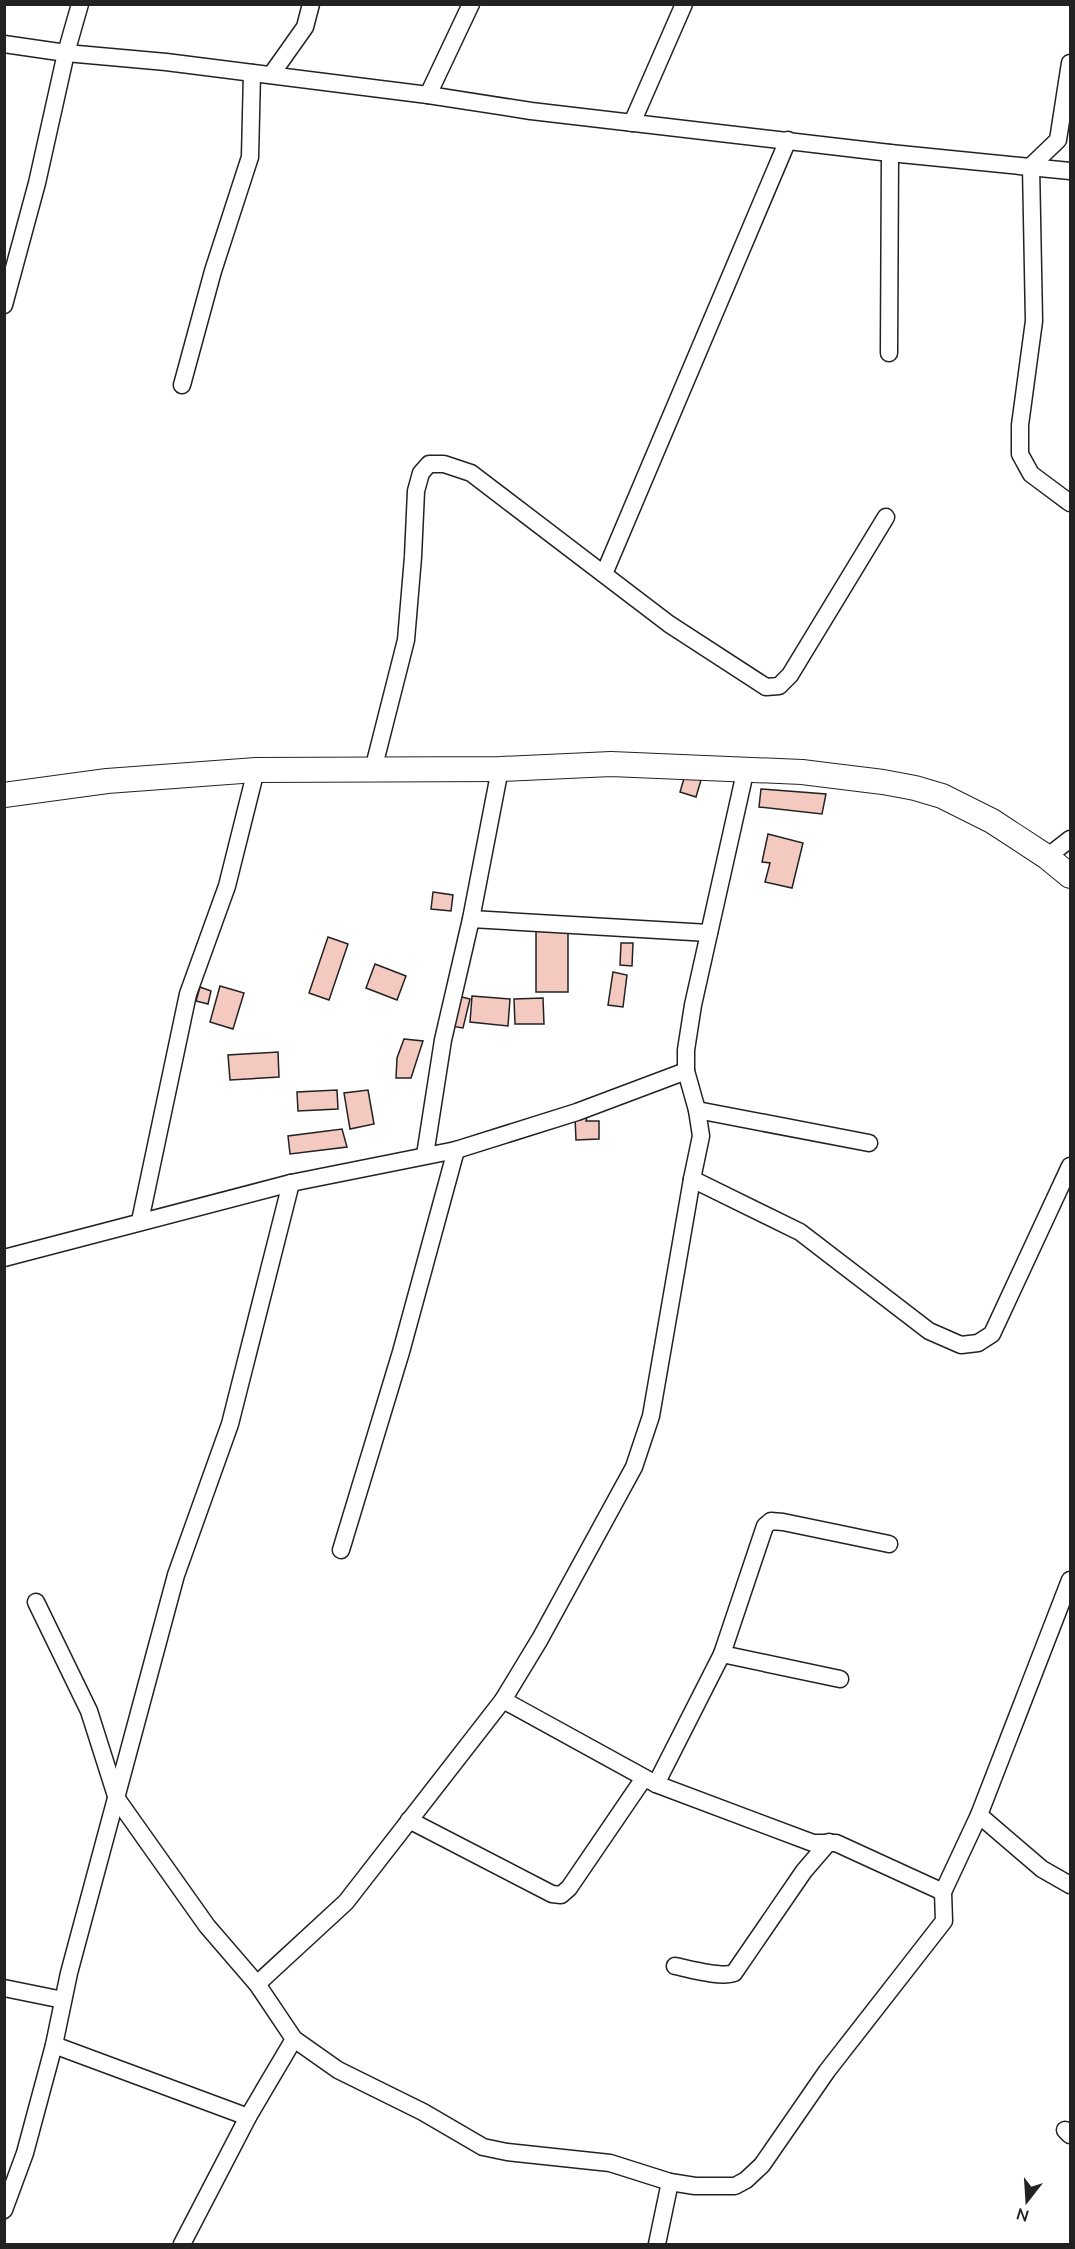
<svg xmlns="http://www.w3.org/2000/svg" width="1075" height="2249" font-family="'Nunito Sans',sans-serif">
	<rect width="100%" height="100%" fill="#fff"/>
	<g fill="#f3c9c0" stroke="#222" stroke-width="1.5">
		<path d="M685 775 701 780 696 797 680 792Z"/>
		<path d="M761 789 826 794 822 814 759 807Z"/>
		<path d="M768 834 803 843 792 888 765 882 770 863 762 862Z"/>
		<path d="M433 892 453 895 451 911 431 909Z"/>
		<path d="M536 931 568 932V992H536Z"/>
		<path d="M328 937 348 944 329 1000 309 993Z"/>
		<path d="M621 943H633L632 966 620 965Z"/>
		<path d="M375 964 406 976 397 1000 366 988Z"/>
		<path d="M613 972 627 975 623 1007 608 1005Z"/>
		<path d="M220 986 244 993 233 1029 210 1022Z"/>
		<path d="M200 987 211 991 208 1004 196 1001Z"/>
		<path d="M458 996 470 999 463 1028 450 1026Z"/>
		<path d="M472 996 510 999 508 1026 470 1022Z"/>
		<path d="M543 998 544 1024H515L514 999Z"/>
		<path d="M404 1039 423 1041 411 1078H396L397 1058Z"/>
		<path d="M278 1052 279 1077 230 1080 228 1055Z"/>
		<path d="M337 1090 338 1109 298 1111 297 1092Z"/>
		<path d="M368 1090 374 1124 350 1129 344 1093Z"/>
		<path d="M575 1117H587L586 1121H599V1139L576 1140Z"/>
		<path d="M342 1129 347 1147 290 1154 288 1136Z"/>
	</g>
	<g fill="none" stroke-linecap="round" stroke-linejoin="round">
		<g stroke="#222" stroke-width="19">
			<g id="street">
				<path d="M4 44 66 53 166 62 428 95 531 111 890 153 1070 171"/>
				<path d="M1070 63 1058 140 1031 166 1034 321 1020 425V454L1031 474 1070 503"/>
				<path d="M271 75 305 27 311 4"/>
				<path d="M428 95 471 4"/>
				<path d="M632 123 684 4"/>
				<path d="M4 305 37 183 66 53 80 4"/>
				<path d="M889 353 890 153"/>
				<path d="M182 385 213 271 250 157 252 73"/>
				<path d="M604 574 788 140"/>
				<path d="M373 770 406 640 413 557 416 491 421 473 429 464H444L471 473 669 624 766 687 779 686 790 675 886 517"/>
				<path d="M1047 857 1070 839"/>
				<path d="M471 919 709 933"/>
				<path d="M697 1110 869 1143"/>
				<path d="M425 1155 443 1040 471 919 500 769"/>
				<path d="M692 1179 800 1232 929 1331 961 1345 978 1343 992 1334 1070 1166"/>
				<path d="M140 1221 188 994 227 886 256 770"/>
				<path d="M4 1258 291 1183 456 1150 577 1112 686 1071"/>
				<path d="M341 1550 401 1352 456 1150"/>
				<path d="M36 1602 89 1711 117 1799 207 1926 257 1984 294 2039 338 2070 423 2112 483 2147 507 2152 610 2163 670 2182 695 2186H735L746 2180 762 2165 827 2071 944 1921 943 1892 979 1815 1070 1580"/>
				<path d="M722 1654 840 1679"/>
				<path d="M503 1700 656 1784 813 1843H836L943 1892"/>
				<path d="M656 1784 722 1654 765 1526 771 1521 783 1522 889 1544"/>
				<path d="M979 1815 1042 1869 1070 1885"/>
				<path d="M409 1820 552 1894 561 1895 569 1888 644 1778"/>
				<path d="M675 1966C690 1969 721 1978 734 1973L804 1871 829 1842"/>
				<path d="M257 1984 346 1902 503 1700 540 1639 634 1467 651 1416 692 1179 701 1136 697 1110 686 1071V1050L693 1005 746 768"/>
				<path d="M4 1988 63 2000"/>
				<path d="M54 2045 248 2117"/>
				<path d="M1065 2130 1070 2135"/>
				<path d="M4 2210 25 2153 54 2045 69 1973 176 1575 230 1424 291 1183"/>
				<path d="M182 2244 248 2117 294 2039"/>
				<path d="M657 2244 670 2182"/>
			</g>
		</g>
		<g stroke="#222" stroke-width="26">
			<path id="secondary" d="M4 795 107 781 256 770 500 769 611 764 802 772 883 782 915 788 942 796 992 821 1047 857 1070 876"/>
		</g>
		<use href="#street" stroke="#fff" stroke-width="16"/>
		<use href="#secondary" stroke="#fff" stroke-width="24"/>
	</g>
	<rect width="1075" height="2249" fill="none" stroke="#222222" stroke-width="12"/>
	<g transform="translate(1027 2201) rotate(197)" stroke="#ffffff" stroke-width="4.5" paint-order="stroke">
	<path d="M0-4.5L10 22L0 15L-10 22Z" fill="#222222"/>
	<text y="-9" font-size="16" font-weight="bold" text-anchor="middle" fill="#222222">N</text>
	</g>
</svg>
